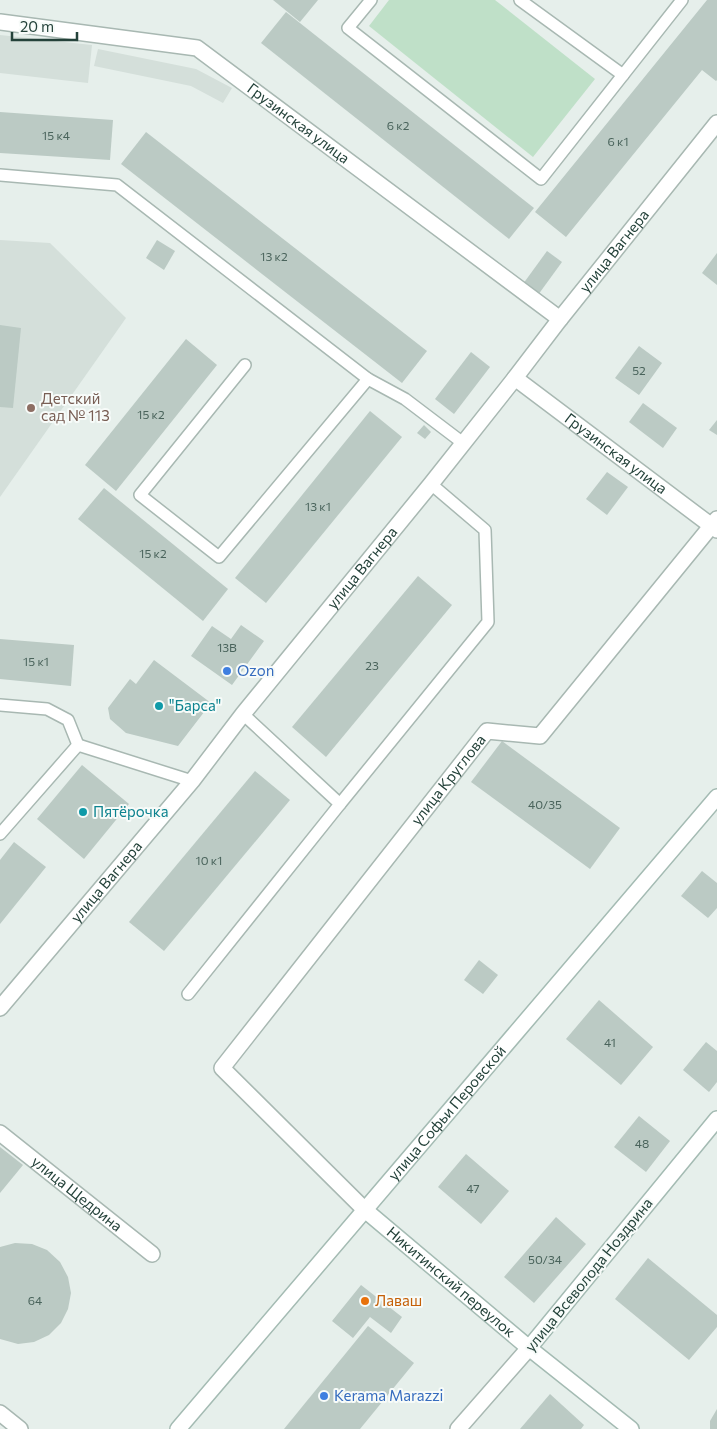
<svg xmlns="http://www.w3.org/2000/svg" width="717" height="1429" font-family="Commissioner,sans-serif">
	<rect width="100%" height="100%" fill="#e6efeb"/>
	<g fill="#d4dfda">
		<path d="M0 35 92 45 88 83 0 73Z"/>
		<path d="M98 49 196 69 232 88 223 103 191 86 94 66Z"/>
		<path d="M0 240 50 243 126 318 0 497Z"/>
	</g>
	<path fill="#bfe0c8" d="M389 0H495L595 79 533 157 369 26Z"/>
	<g fill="#bbcac4">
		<path d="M273 0H318L300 22Z"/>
		<path d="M707 0H717V80L716 81 702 70 566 237 535 212Z"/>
		<path d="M286 12 534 208 509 239 261 43Z"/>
		<path d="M0 112 113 120 110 160 0 153Z"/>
		<path d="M146 132 427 351 402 383 121 164Z"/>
		<path d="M157 240 175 251 164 270 146 258Z"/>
		<path d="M547 251 562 262 538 295 523 284Z"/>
		<path d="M717 253V285L702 273Z"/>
		<path d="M0 325 21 328 13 408 0 407Z"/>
		<path d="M186 339 217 365 116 491 85 465Z"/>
		<path d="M639 346 662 363 639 395 615 378Z"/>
		<path d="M471 352 490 367 454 414 435 399Z"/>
		<path d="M643 403 677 428 663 448 629 422Z"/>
		<path d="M370 411 402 437 266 603 235 578Z"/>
		<path d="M717 420V435L709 430Z"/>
		<path d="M424 425 431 432 425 439 417 433Z"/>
		<path d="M607 472 628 487 607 515 586 499Z"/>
		<path d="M104 488 228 589 203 621 78 519Z"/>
		<path d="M418 576 452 605 326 757 292 727Z"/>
		<path d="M241 625 264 641 232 685 191 656 212 626 231 639Z"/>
		<path d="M0 639 74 645 71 686 0 679Z"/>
		<path d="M154 660 211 703 178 746 126 733 110 719 108 708 130 679 136 684Z"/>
		<path d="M502 741 620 828 590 869 471 782Z"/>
		<path d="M82 765 129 804 84 859 37 819Z"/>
		<path d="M255 771 290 800 164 951 129 922Z"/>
		<path d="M14 842 46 867 0 924V860Z"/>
		<path d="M702 871 717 883V908L708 918 681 896Z"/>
		<path d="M479 960 498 975 483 994 464 980Z"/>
		<path d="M599 1000 653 1047 621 1085 566 1039Z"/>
		<path d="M706 1042 717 1051V1082L709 1092 683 1070Z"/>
		<path d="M639 1116 670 1141 646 1172 614 1147Z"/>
		<path d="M0 1147 23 1165 0 1193Z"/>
		<path d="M466 1154 509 1191 481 1224 438 1187Z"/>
		<path d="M556 1217 586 1244 534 1303 504 1277Z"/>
		<path d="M15 1243 32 1244 47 1250 60 1262 68 1277 71 1293 68 1309 61 1323 49 1335 34 1342 18 1344 0 1339V1247Z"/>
		<path d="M648 1258 717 1315V1327L689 1360 615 1299Z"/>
		<path d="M361 1285 402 1317 391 1333 370 1317 353 1338 332 1321Z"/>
		<path d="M368 1326 414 1363 360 1429H284Z"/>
		<path d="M550 1394 584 1425 581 1429H520Z"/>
		<path d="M717 1409V1429H710V1421Z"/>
	</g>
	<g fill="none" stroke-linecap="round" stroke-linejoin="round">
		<g stroke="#a8b8b2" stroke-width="14">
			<g id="lane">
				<path d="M371 0 348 28 541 179 682 0"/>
				<path d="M520 0 623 75"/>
				<path d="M0 175 117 185 368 379"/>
				<path d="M245 365 140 495 219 557 368 379 405 399 463 443"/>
				<path d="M0 705 47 709 68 720 78 745"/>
				<path d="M78 745 192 781"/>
				<path d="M340 804 488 622 485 530 431 484"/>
				<path d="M0 834 78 745"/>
				<path d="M188 994 340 804 243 714"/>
			</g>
		</g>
		<g stroke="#a8b8b2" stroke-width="18">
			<g id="street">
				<path id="s1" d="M0 22 197 48 560 319"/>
				<path id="s2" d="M515 378 717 530"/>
				<path id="s3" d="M0 1008 192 781 243 714 431 484 515 378 560 319 717 123"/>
				<path id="s4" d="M0 1133 152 1254"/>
				<path id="s5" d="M365 1210 222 1068 487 731 540 736 717 519"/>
				<path d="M0 1413 20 1429"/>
				<path d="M458 1429 529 1348"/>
			</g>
		</g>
		<g stroke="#a4bbb3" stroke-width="18">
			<g id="secondary">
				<path id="s6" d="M365 1210 529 1348 631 1429"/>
				<path d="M529 1348 717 1119"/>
				<path id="s7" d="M178 1429 717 797"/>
			</g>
		</g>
		<use href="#lane" stroke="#fff" stroke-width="11"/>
		<use href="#street" stroke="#fff" stroke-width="15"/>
		<use href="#secondary" stroke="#fff" stroke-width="15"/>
	</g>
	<circle fill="#8d6e63" stroke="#f7fbf9" stroke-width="2" cx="31" cy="408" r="5"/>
	<g fill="#3f7fe0" stroke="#f7fbf9" stroke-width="2">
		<circle cx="227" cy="671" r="5"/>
		<circle cx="324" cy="1396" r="5"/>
	</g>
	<g fill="#0f9aa8" stroke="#f7fbf9" stroke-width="2">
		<circle cx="159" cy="706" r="5"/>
		<circle cx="83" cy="812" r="5"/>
	</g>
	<circle fill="#e8710a" stroke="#f7fbf9" stroke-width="2" cx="365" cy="1301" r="5"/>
	<g text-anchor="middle" stroke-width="4" stroke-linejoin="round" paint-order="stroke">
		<g font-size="12" fill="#4a645c">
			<text x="398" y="130">6 к2</text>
			<text x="56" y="140">15 к4</text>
			<text x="618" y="146">6 к1</text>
			<text x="274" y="261">13 к2</text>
			<text x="639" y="375">52</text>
			<text x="151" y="419">15 к2</text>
			<text x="318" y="511">13 к1</text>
			<text x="153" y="558">15 к2</text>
			<text x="227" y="652">13В</text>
			<text x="36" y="666">15 к1</text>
			<text x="372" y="670">23</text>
			<text x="545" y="809">40/35</text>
			<text x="209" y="865">10 к1</text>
			<text x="610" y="1047">41</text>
			<text x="642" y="1148">48</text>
			<text x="473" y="1193">47</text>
			<text x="545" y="1264">50/34</text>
			<text x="35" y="1305">64</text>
		</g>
		<g font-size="15" fill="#24423a" stroke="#f7fbf9">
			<text dy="5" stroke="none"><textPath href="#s1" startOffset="325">Грузинская улица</textPath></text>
			<text dy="5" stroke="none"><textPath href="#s3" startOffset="975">улица Вагнера</textPath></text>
			<text dy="5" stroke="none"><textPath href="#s2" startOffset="126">Грузинская улица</textPath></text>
			<text dy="5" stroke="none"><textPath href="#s3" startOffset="570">улица Вагнера</textPath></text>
			<text dy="5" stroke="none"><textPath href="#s5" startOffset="568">улица Круглова</textPath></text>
			<text dy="5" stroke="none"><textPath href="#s3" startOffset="165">улица Вагнера</textPath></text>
			<text dy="5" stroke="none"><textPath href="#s7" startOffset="415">улица Софьи Перовской</textPath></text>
			<text dy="5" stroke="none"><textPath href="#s4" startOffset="98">улица Щедрина</textPath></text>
			<text transform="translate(589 1275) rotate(-51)" y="5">улица Всеволода Ноздрина</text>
			<text dy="5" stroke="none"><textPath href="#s6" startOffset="112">Никитинский переулок</textPath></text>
		</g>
		<g font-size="15" fill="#785e54" stroke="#f7fbf9" text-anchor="start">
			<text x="41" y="404">Детский<tspan x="41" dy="17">сад № 113</tspan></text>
		</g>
		<g font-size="15" fill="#366cbe" stroke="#f7fbf9" text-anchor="start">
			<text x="237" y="676">Ozon</text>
			<text x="334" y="1401">Kerama Marazzi</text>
		</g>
		<g font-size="15" fill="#0d838f" stroke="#f7fbf9" text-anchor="start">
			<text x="169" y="711">"Барса"</text>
			<text x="93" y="817">Пятёрочка</text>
		</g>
		<g font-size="15" fill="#c56008" stroke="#f7fbf9" text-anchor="start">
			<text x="375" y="1306">Лаваш</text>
		</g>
	</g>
	<path d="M12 32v8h65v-8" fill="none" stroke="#24423a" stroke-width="2.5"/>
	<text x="20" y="32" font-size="15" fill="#24423a" stroke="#f7fbf9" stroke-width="4" paint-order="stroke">20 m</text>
</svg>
